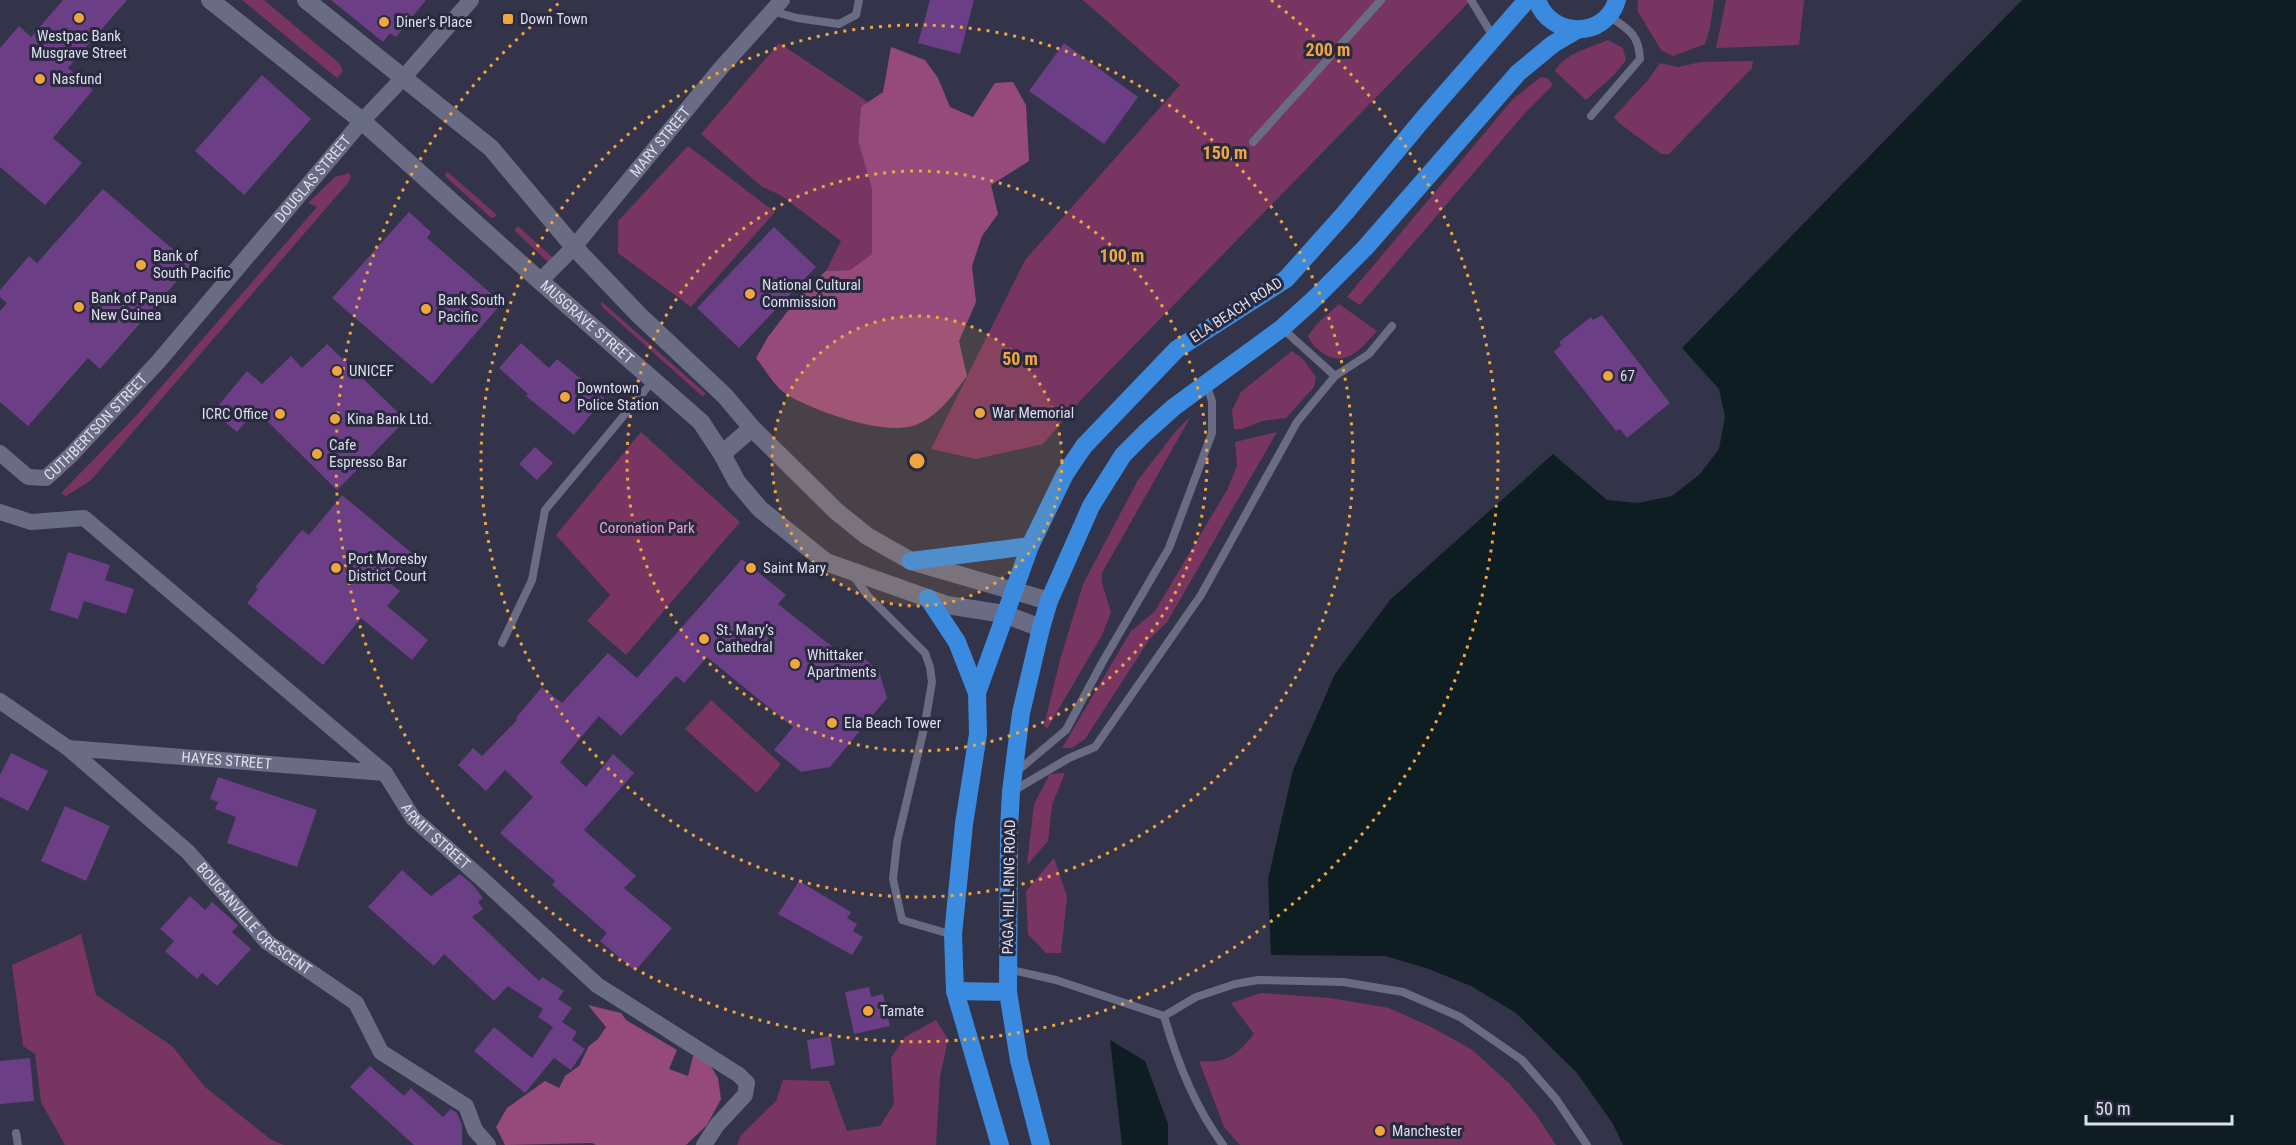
<svg xmlns="http://www.w3.org/2000/svg" width="2296" height="1145" font-family="'Roboto Condensed',sans-serif">
	<rect width="100%" height="100%" fill="#333449"/>
	<g fill="#783562">
		<path d="M242 0H264L339 63 343 71 337 78Z"/>
		<path d="M1083 0H1471L1081 400 1043 444 976 459 931 449 1025 260 1180 85Z"/>
		<path d="M1638 0H1714L1710 28 1705 44 1673 56 1661 50 1637 10Z"/>
		<path d="M1726 0H1804L1799 45 1716 48Z"/>
		<path d="M1608 40 1623 48 1626 60 1615 74 1586 100 1555 71C1563 54 1592 47 1608 40Z"/>
		<path d="M779 43 868 102 861 108 858 140 872 190V254L850 270 826 271 841 241 782 196 761 186 701 134Z"/>
		<path d="M1753 61 1752 68 1669 154H1661L1619 123 1614 117 1648 80 1660 63 1678 67 1701 62Z"/>
		<path d="M1541 77 1547 78 1553 85 1525 113 1360 305 1347 297 1513 99Z"/>
		<path d="M688 146 775 212 691 307 618 253V221Z"/>
		<path d="M446 172 449 173 497 215 493 218 490 217 445 176Z"/>
		<path d="M349 173 351 177 347 184 107 462 90 481 66 496 61 493 136 416 317 207 308 203 335 177Z"/>
		<path d="M518 226 552 257 554 259 548 262 514 230Z"/>
		<path d="M602 302 705 393V395L702 396 601 306Z"/>
		<path d="M1339 304 1377 331C1363 347 1346 368 1324 354 1316 348 1312 345 1308 336L1317 324Z"/>
		<path d="M1292 351 1303 359 1316 377 1314 387 1286 418 1262 421 1242 429H1234L1232 410 1241 392Z"/>
		<path d="M1191 416 1102 573V583L1111 612 1102 635 1047 729 1044 726 1060 660 1083 584 1138 480 1176 431Z"/>
		<path d="M641 432 740 522 626 655 587 621 610 595 556 535Z"/>
		<path d="M1277 432 1167 622 1149 640 1085 739 1072 748H1062L1131 631 1155 611 1227 490 1237 466 1235 442Z"/>
		<path d="M711 700 781 764 757 793 685 729Z"/>
		<path d="M1065 773 1052 805 1048 841 1027 865 1034 804 1050 774Z"/>
		<path d="M1054 858 1067 896 1061 953H1046L1028 934 1026 891Z"/>
		<path d="M81 934 96 995 172 1046 205 1087 270 1139 284 1145H65L41 1102 35 1054 23 1046 12 965Z"/>
		<path d="M1261 993 1330 998 1389 1008 1431 1027 1471 1049 1510 1084 1537 1116 1556 1145H1240L1224 1127 1199 1061C1227 1064 1237 1055 1254 1034L1231 1003Z"/>
		<path d="M936 1020 948 1039 940 1077 936 1145H737L741 1135 776 1101 783 1080 829 1081 847 1131 880 1126 894 1104 891 1058 905 1037Z"/>
	</g>
	<g fill="#964a7c">
		<path d="M891 47 925 60 938 78 950 107 973 117 995 83 1013 82 1026 105 1029 161 991 185 998 214 982 236 972 266 976 302 959 341 967 376C953 395 940 414 918 424 887 438 814 411 786 394 774 386 765 369 756 358L768 337 803 291 826 271 850 270 872 254V190L858 140 861 107 883 92Z"/>
		<path d="M588 1005 621 1013 626 1020 677 1050 669 1069 688 1076 694 1053 707 1060 718 1078 721 1099 707 1125 686 1145H596L592 1143 505 1145 496 1127 507 1108 545 1081 559 1088 565 1076 579 1066 589 1046 598 1039 606 1027Z"/>
	</g>
	<g fill="#0d1d22">
		<path d="M2022 0H2296V1145H1623L1613 1124 1577 1073 1516 1013 1471 986 1426 968 1385 956 1271 955 1268 879 1293 770 1335 674 1390 600 1553 454 1607 500 1638 503 1672 496 1700 474 1719 449 1725 417 1719 389 1682 348Z"/>
		<path d="M1110 1040 1145 1061 1168 1124V1145H1122Z"/>
	</g>
	<g fill="#6b3e85">
		<path d="M63 0H127L68 68 93 90 53 138 82 163 45 205 0 167V48L19 26 31 37Z"/>
		<path d="M331 0H426L396 37 390 33 383 42Z"/>
		<path d="M930 0H974L960 54 918 43Z"/>
		<path d="M1064 43 1138 97 1104 144 1029 91Z"/>
		<path d="M262 75 311 119 244 195 195 151Z"/>
		<path d="M103 189 191 265 100 369 88 358 28 426 0 402V311L7 303 0 297V290L29 256 37 263Z"/>
		<path d="M409 212 431 232 427 238 502 303 432 384 332 298Z"/>
		<path d="M774 227 816 267 739 348 697 308Z"/>
		<path d="M1602 315 1670 403 1627 438 1620 429 1616 431 1554 352 1561 345 1559 342 1591 317 1593 320Z"/>
		<path d="M521 343 549 368 557 359 604 398 574 435 526 396 528 394 499 368Z"/>
		<path d="M327 344 406 420 337 490 256 410 237 432 213 412 247 371 262 384 291 356 302 368Z"/>
		<path d="M535 447 553 463 537 480 519 464Z"/>
		<path d="M342 495 413 554 390 583 400 591 387 606 428 640 412 660 361 618 323 665 247 603 258 589 255 587 302 530 309 535Z"/>
		<path d="M68 552 110 565 105 580 134 589 126 614 84 601 78 619 50 610Z"/>
		<path d="M742 559 786 595 778 604 848 659 855 651 879 671 887 698 830 767 801 772 774 750 793 727 707 657 684 683 676 676 621 736 599 716 560 762 586 787 613 754 634 773 584 830 636 876 624 888 672 928 635 971 600 941 607 933 552 885 555 881 500 833 533 797 505 770 486 791 458 765 473 748 482 756 517 720 516 718 542 687 562 703 608 653 637 678Z"/>
		<path d="M11 753 48 771 28 811 0 797V775Z"/>
		<path d="M218 777 317 810 297 867 227 843 236 817 215 809 218 802 210 799Z"/>
		<path d="M65 806 110 826 86 881 41 861Z"/>
		<path d="M402 870 431 896 460 874 472 884 483 898 478 902 483 909 472 917 539 981 542 977 564 991 558 999 572 1008 562 1022 577 1032 572 1040 585 1049 571 1070 554 1058 525 1093 474 1051 494 1027 532 1058 553 1027 538 1017 543 1009 508 986 494 1001 444 954 434 966 368 907Z"/>
		<path d="M799 881 851 912 847 918 857 924 853 931 863 937 852 955 778 914Z"/>
		<path d="M190 896 205 910 212 902 238 925 232 932 251 949 217 986 202 973 197 979 165 951 174 941 160 929Z"/>
		<path d="M869 987 871 997 883 994 890 1026 854 1034 845 992Z"/>
		<path d="M830 1036 835 1065 811 1069 807 1040Z"/>
		<path d="M30 1058 34 1101 0 1104V1061Z"/>
		<path d="M370 1066 404 1096 411 1088 443 1117 451 1109 457 1113 462 1125V1145H414L350 1087Z"/>
	</g>
	<g fill="none" stroke-linecap="round" stroke-linejoin="round">
		<g stroke="#6a6c84" stroke-width="8">
			<path d="M1471 0 1494 38"/>
			<path d="M772 11 797 18 839 24 856 15 859 0"/>
			<path d="M1591 116 1640 59C1639 34 1628 29 1609 16"/>
			<path d="M1253 142 1381 0"/>
			<path d="M1282 328 1335 376"/>
			<path d="M852 574 868 596 925 653 930 667 932 682 925 724 897 842 893 879 902 920 953 935"/>
			<path d="M502 643 532 580 545 510 646 389"/>
			<path d="M1015 773 1066 730 1102 663 1169 548 1212 433V401L1206 384"/>
			<path d="M1013 791 1069 758 1095 747 1201 595 1297 422 1335 376 1369 354 1392 326"/>
			<path d="M1007 969 1056 980 1164 1016"/>
			<path d="M1164 1016 1196 997 1235 984 1258 980 1343 982 1403 992 1460 1017 1522 1060 1556 1099 1587 1145"/>
			<path d="M1164 1016C1177 1062 1194 1106 1223 1145"/>
			<path d="M16 1133 18 1145"/>
		</g>
		<g stroke="#6a6c84" stroke-width="16">
			<path id="s1" d="M540 281 574 247 720 69 782 0"/>
			<path id="s2" d="M0 453 28 477 46 478 71 455 158 362 362 121 404 77 471 0"/>
			<path id="s3" d="M0 512 31 522 84 518 385 773 413 818 481 878 597 985 739 1075 747 1083 745 1095 717 1125 704 1145"/>
			<path id="s4" d="M0 701 68 748 188 852 267 942 356 1003 381 1052 466 1106 475 1130 488 1145"/>
			<path id="s5" d="M68 748 385 773"/>
		</g>
		<g stroke="#6a6c84" stroke-width="18">
			<path id="s6" d="M210 0 362 121 540 281 701 422 722 454 737 482 760 509 826 562 947 605 1004 614 1041 628"/>
			<path d="M306 0 491 148 574 247 639 315 725 396 752 428 836 511 867 536 911 561 1049 601"/>
			<path d="M722 454 752 428"/>
		</g>
		<g stroke="#3a8be0" stroke-width="18">
			<path d="M1537 0C1550 38 1605 40 1617 0"/>
			<path d="M911 561 1030 546"/>
			<path d="M928 598 957 642 977 693 978 734 964 824 953 935 955 991 1000 1145"/>
			<path d="M977 693 1030 546 1065 474 1084 446 1177 349 1286 279 1345 213 1423 119 1527 0"/>
			<path d="M955 991 1008 992"/>
			<path d="M1041 1145 1019 1060 1008 992 1009 828 1011 792 1021 713 1041 628 1049 601 1091 506 1123 455 1145 433 1174 407 1282 328 1312 301 1365 248 1518 73 1553 44 1577 30"/>
		</g>
	</g>
	<circle cx="917" cy="461" r="145" fill="#f0a63e" fill-opacity=".12"/>
	<g fill="none" stroke="#f0a63e" stroke-width="3" stroke-dasharray="3 6">
		<circle cx="917" cy="461" r="145"/>
		<circle cx="917" cy="461" r="290"/>
		<circle cx="917" cy="461" r="436"/>
		<path d="M1271 0A581 581 0 1 1 563 0"/>
	</g>
	<g fill="#f0a63e" stroke="#292a3f" stroke-width="2">
		<circle cx="79" cy="18" r="6"/>
		<rect x="502" y="13" width="12" height="12" rx="3"/>
		<circle cx="384" cy="22" r="6"/>
		<circle cx="40" cy="79" r="6"/>
		<circle cx="141" cy="265" r="6"/>
		<circle cx="750" cy="294" r="6"/>
		<circle cx="79" cy="307" r="6"/>
		<circle cx="426" cy="309" r="6"/>
		<circle cx="337" cy="371" r="6"/>
		<circle cx="1608" cy="376" r="6"/>
		<circle cx="565" cy="397" r="6"/>
		<circle cx="980" cy="413" r="6"/>
		<circle cx="280" cy="414" r="6"/>
		<circle cx="335" cy="419" r="6"/>
		<circle cx="317" cy="454" r="6"/>
		<circle cx="336" cy="568" r="6"/>
		<circle cx="751" cy="568" r="6"/>
		<circle cx="704" cy="639" r="6"/>
		<circle cx="795" cy="664" r="6"/>
		<circle cx="832" cy="723" r="6"/>
		<circle cx="868" cy="1011" r="6"/>
		<circle cx="1380" cy="1131" r="6"/>
	</g>
	<g text-anchor="middle" stroke-width="6" stroke-linejoin="round" paint-order="stroke">
		<g font-size="15" fill="#dedfed" stroke="#292a3f" text-anchor="start">
			<text x="520" y="24">Down Town</text>
			<text x="396" y="27">Diner's Place</text>
			<text x="79" y="41" text-anchor="middle">Westpac Bank<tspan x="79" dy="17">Musgrave Street</tspan></text>
			<text x="52" y="84">Nasfund</text>
			<text x="153" y="261">Bank of<tspan x="153" dy="17">South Pacific</tspan></text>
			<text x="762" y="290">National Cultural<tspan x="762" dy="17">Commission</tspan></text>
			<text x="91" y="303">Bank of Papua<tspan x="91" dy="17">New Guinea</tspan></text>
			<text x="438" y="305">Bank South<tspan x="438" dy="17">Pacific</tspan></text>
			<text x="349" y="376">UNICEF</text>
			<text x="1620" y="381">67</text>
			<text x="577" y="393">Downtown<tspan x="577" dy="17">Police Station</tspan></text>
			<text x="992" y="418">War Memorial</text>
			<text x="268" y="419" text-anchor="end">ICRC Office</text>
			<text x="347" y="424">Kina Bank Ltd.</text>
			<text x="329" y="450">Cafe<tspan x="329" dy="17">Espresso Bar</tspan></text>
			<text x="348" y="564">Port Moresby<tspan x="348" dy="17">District Court</tspan></text>
			<text x="763" y="573">Saint Mary</text>
			<text x="716" y="635">St. Mary’s<tspan x="716" dy="17">Cathedral</tspan></text>
			<text x="807" y="660">Whittaker<tspan x="807" dy="17">Apartments</tspan></text>
			<text x="844" y="728">Ela Beach Tower</text>
			<text x="880" y="1016">Tamate</text>
			<text x="1392" y="1136">Manchester</text>
		</g>
		<g font-size="15" fill="#dedfed" stroke="#292a3f">
			<text dy="5" stroke="none"><textPath href="#s1" startOffset="184">MARY STREET</textPath></text>
			<text dy="5" stroke="none"><textPath href="#s2" startOffset="456">DOUGLAS STREET</textPath></text>
			<text transform="translate(1236 310) rotate(-33)" y="5">ELA BEACH ROAD</text>
			<text dy="5" stroke="none"><textPath href="#s6" startOffset="496">MUSGRAVE STREET</textPath></text>
			<text dy="5" stroke="none"><textPath href="#s2" startOffset="126">CUTHBERTSON STREET</textPath></text>
			<text dy="5" stroke="none"><textPath href="#s5" startOffset="159">HAYES STREET</textPath></text>
			<text dy="5" stroke="none"><textPath href="#s3" startOffset="562">ARMIT STREET</textPath></text>
			<text transform="translate(1009 887) rotate(-89)" y="5">PAGA HILL RING ROAD</text>
			<text dy="5" stroke="none"><textPath href="#s4" startOffset="336">BOUGANVILLE CRESCENT</textPath></text>
		</g>
		<g font-size="15" fill="#f4a0d5" stroke="#292a3f">
			<text x="647" y="533">Coronation Park</text>
		</g>
	</g>
	<circle cx="917" cy="461" r="9" fill="#f0a63e" stroke="#292a3f" stroke-width="3"/>
	<g font-size="18" text-anchor="middle" font-weight="bold" fill="#f0a63e" stroke="#292a3f" stroke-width="6" stroke-linejoin="round" paint-order="stroke">
		<text x="1328" y="56">200 m</text>
		<text x="1225" y="159">150 m</text>
		<text x="1122" y="262">100 m</text>
		<text x="1020" y="365">50 m</text>
	</g>
	<path d="M2086 1115v9h146v-9" fill="none" stroke="#dedfed" stroke-width="3"/>
	<text x="2095" y="1115" font-size="18" fill="#dedfed" stroke="#292a3f" stroke-width="4.5" paint-order="stroke">50 m</text>
</svg>
